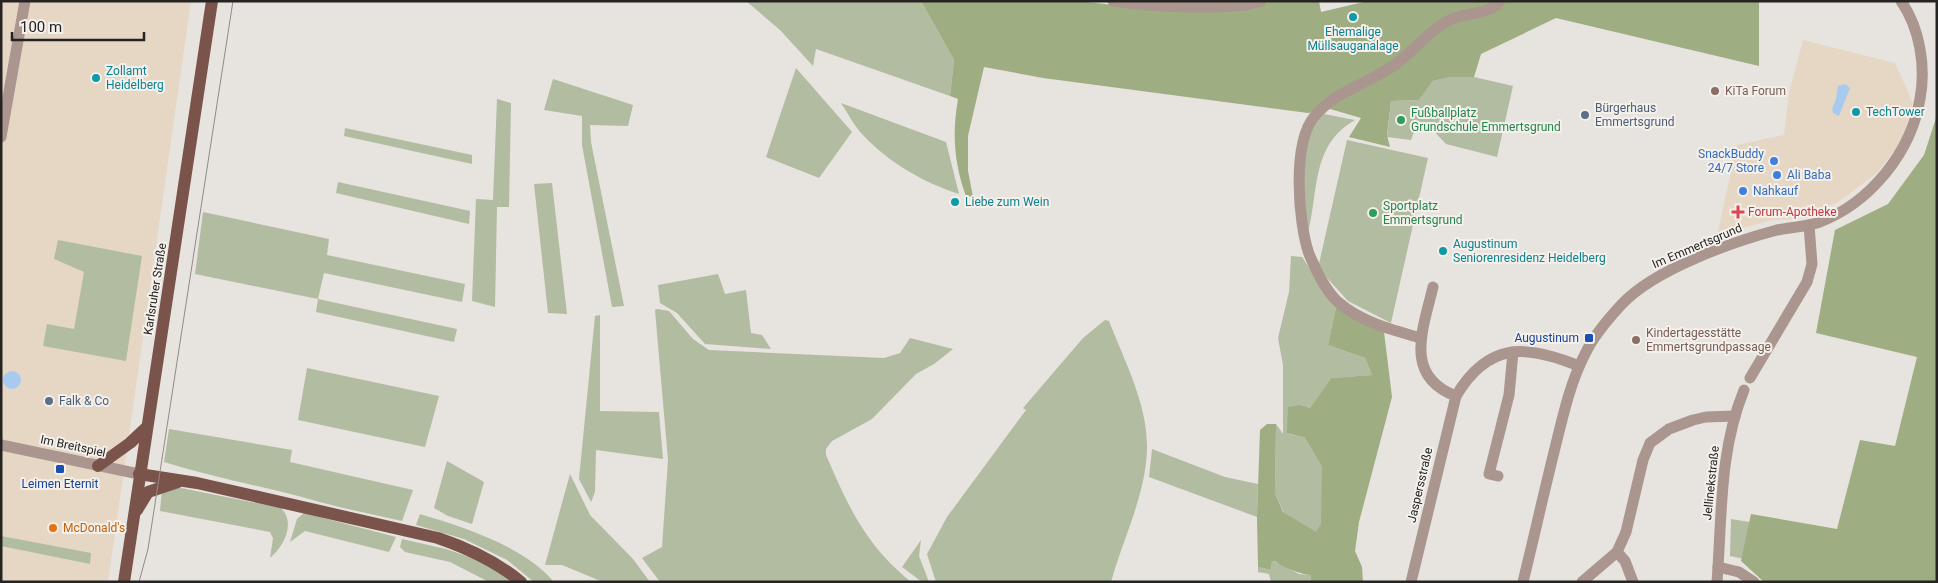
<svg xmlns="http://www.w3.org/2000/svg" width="1938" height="583" font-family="Roboto,sans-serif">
	<rect width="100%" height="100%" fill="#e7e3df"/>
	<g fill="#e6d7c5">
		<path d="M1 1H191L108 582H1Z"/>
		<path d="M1803 40 1895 63 1913 103 1903 139 1878 172 1837 203 1795 219 1773 220 1717 235 1737 145 1784 135 1789 93Z"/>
	</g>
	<g fill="#b2bca1">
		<path d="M746 1H921L954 60 950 96 816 49 813 66 780 30Z"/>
		<path d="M796 68 852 132 819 178 766 157Z"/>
		<path d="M1450 77H1474L1513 86 1497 157 1446 144 1431 128 1418 121 1411 140 1387 137 1391 101 1419 100 1433 81Z"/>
		<path d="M553 79 633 105 628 126 590 125 591 142 624 306 612 307 582 145V116L544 110Z"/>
		<path d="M497 99 511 103 509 207H497L495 307 472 301 476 199 493 200Z"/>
		<path d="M841 103 946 142 959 194C923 182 889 163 863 135 854 126 848 113 841 103Z"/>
		<path d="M1324 114 1355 120C1311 145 1319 190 1308 233 1304 198 1295 141 1324 114Z"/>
		<path d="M345 128 472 155V164L344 136Z"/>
		<path d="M1347 140 1428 158 1391 323 1348 301 1318 268Z"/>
		<path d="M338 182 470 211 469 224 336 193Z"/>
		<path d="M552 183 567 314 548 313 534 184Z"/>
		<path d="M203 212 329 239 327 255 465 284 462 302 324 273 318 299 457 329 454 342 316 312 318 299 195 274Z"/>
		<path d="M58 240 142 256 126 361 43 346 47 324 74 329 84 272 54 259Z"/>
		<path d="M1291 256 1302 257 1336 307 1328 345 1365 358 1372 375 1331 378 1310 408 1301 405 1289 434 1305 438 1322 467V524L1316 533 1284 513 1275 493 1276 424 1283 434V365L1278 338 1289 292Z"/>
		<path d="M718 274 725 294 746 290 751 333 762 335 771 349 705 344 677 313 660 303 658 285Z"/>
		<path d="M657 309 669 311 693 339 709 350 884 358 900 353 910 338 953 349 934 364 916 374 872 419 832 441 826 449V455C849 508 865 544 911 582H660L642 558 662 547 668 460 655 310Z"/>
		<path d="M600 315V411L659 412 663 459 596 450 595 492 591 502 579 479 595 316Z"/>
		<path d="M1105 320 1109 321C1125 362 1148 405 1147 449 1146 494 1123 539 1111 582H936L927 554 947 517 1026 410 1023 408 1083 338Z"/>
		<path d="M307 368 439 396 425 447 298 420Z"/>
		<path d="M169 429 292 450 290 462 413 490 402 521C371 514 340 508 309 499 261 486 212 477 164 462Z"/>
		<path d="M1152 449 1225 477 1258 484 1257 517 1149 477Z"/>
		<path d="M447 461 484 482 472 524 448 516 434 508Z"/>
		<path d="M570 474 590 515 633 559 650 582H603L562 565H545Z"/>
		<path d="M181 488 281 508C296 523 284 546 270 558L273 538 270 532 160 511 162 489Z"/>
		<path d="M304 513 396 537 389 552 305 531 290 542 297 519Z"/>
		<path d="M420 514C463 527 524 546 554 582H534L507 560 464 539 416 525Z"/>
		<path d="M1731 519 1775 526 1764 563 1730 556Z"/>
		<path d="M1 536 91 553 90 564 1 546Z"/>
		<path d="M402 539 446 549 484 562 511 582H489L450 562 405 552 400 547Z"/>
		<path d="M921 540 919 556 929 582H922L902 567Z"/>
		<path d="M1272 560 1299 574 1312 575 1311 582H1271L1269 574 1258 572V567L1271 570Z"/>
	</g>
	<g fill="#9ead82">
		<path d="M921 1H1078L1149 9 1256 7 1271 1H1319L1321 12 1368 1H1759V66L1556 18 1481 54 1474 77H1450L1433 81 1419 100 1391 101 1387 135 1390 147 1349 137 1361 118 1330 109 1308 113 1043 78 984 67 968 136V171L973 197 966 196C954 163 952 133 958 99L950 96 954 60Z"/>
		<path d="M1937 115V582H1764L1741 561 1751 514 1837 529 1860 440 1895 446 1917 357 1816 333 1835 230 1888 204 1924 155Z"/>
		<path d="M1336 307 1384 332 1392 397 1359 522 1355 551 1362 567 1363 582H1311V575C1301 574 1283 568 1275 561H1272L1271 570 1258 567 1257 517 1260 430 1267 424H1276L1275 493 1283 512 1316 532 1321 524 1322 467 1305 438 1287 433 1288 407 1301 405 1310 408 1331 378 1372 375 1365 358 1328 345Z"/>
	</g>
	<g fill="#a7caee">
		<path d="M1845 84 1850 88 1839 116 1833 113 1832 109 1836 99 1838 86Z"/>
		<circle cx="12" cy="380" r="9"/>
	</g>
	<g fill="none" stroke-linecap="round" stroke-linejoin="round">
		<g stroke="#ab958f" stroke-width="11">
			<path d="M1113 1C1148 6 1229 12 1261 1"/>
			<path d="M1 137 25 1"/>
			<path d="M1421 338C1392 330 1361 322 1338 302 1325 290 1316 270 1309 254 1298 222 1292 144 1314 117 1335 91 1370 83 1396 64 1415 50 1430 29 1452 19 1465 13 1493 14 1500 1"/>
			<path d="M1750 378 1807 282 1812 264 1809 225"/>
			<path d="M1456 396C1488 342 1526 344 1579 366"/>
			<path d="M1 445 139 474"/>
			<path d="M1498 476 1489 474 1509 395 1513 352"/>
			<path d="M1718 567 1739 572 1754 582"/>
			<path d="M1411 582 1456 396C1403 376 1423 329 1433 287"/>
			<path d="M1523 582C1534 537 1544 492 1555 448 1563 416 1570 383 1585 354 1594 335 1608 319 1622 304 1655 269 1732 242 1777 230 1791 227 1806 227 1820 222 1871 202 1911 152 1920 99 1926 67 1920 28 1901 1"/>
			<path d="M1582 582 1617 552"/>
			<path d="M1633 582 1625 561 1617 552 1626 532 1643 460 1650 443 1669 429 1693 420 1706 417 1735 416"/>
			<path d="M1717 582C1722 517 1719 451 1744 390"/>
		</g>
		<g stroke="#7a544a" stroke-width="12">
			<path d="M98 466 130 443 146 428"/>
			<path d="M139 474 197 483 438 538C467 548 497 562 521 582"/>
			<path d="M137 510 148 492 178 482"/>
			<path d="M124 582 212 1"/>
		</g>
		<path stroke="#8e8b88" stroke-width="1" d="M139 582 148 549 233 1"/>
	</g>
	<g fill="#0f9aa8" stroke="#f4f0ec" stroke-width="2">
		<circle cx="1353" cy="17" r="5"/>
		<circle cx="96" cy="78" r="5"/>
		<circle cx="1856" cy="112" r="5"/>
		<circle cx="955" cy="202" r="5"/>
		<circle cx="1443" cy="251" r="5"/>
	</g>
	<g fill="#8d6e63" stroke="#f4f0ec" stroke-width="2">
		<circle cx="1715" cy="91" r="5"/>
		<circle cx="1636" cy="340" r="5"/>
	</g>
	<g fill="#5c6f8a" stroke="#f4f0ec" stroke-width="2">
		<circle cx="1585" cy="115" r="5"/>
		<circle cx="49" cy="401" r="5"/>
	</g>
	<g fill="#2e9e5b" stroke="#f4f0ec" stroke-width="2">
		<circle cx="1401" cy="120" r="5"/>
		<circle cx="1373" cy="213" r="5"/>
	</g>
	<g fill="#3f7fe0" stroke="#f4f0ec" stroke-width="2">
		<circle cx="1774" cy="161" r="5"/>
		<circle cx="1777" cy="175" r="5"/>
		<circle cx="1743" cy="191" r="5"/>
	</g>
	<path fill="#e0444e" stroke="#f4f0ec" stroke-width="2" d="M1735.5 204.5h5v5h5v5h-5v5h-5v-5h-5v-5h5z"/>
	<g fill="#1a4fb4" stroke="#f4f0ec" stroke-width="2">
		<rect x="1584" y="333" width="10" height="10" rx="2.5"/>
		<rect x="55" y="464" width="10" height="10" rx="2.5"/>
	</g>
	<circle fill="#e8710a" stroke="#f4f0ec" stroke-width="2" cx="53" cy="528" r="5"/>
	<g text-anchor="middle" stroke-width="4" stroke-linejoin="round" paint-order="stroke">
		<g font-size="12" fill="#0d838f" stroke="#f4f0ec" text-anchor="start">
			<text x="1353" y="36" text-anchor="middle">Ehemalige<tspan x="1353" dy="14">Müllsauganalage</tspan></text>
			<text x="106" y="75">Zollamt<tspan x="106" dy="14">Heidelberg</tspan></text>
			<text x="1866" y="116">TechTower</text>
			<text x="965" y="206">Liebe zum Wein</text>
			<text x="1453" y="248">Augustinum<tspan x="1453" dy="14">Seniorenresidenz Heidelberg</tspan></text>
		</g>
		<g font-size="12" fill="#785e54" stroke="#f4f0ec" text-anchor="start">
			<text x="1725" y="95">KiTa Forum</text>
			<text x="1646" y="337">Kindertagesstätte<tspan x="1646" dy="14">Emmertsgrundpassage</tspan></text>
		</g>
		<g font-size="12" fill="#4e5e75" stroke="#f4f0ec" text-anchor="start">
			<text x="1595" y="112">Bürgerhaus<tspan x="1595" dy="14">Emmertsgrund</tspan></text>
			<text x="59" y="405">Falk &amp; Co</text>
		</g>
		<g font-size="12" fill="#27864d" stroke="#f4f0ec" text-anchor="start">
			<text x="1411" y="117">Fußballplatz<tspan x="1411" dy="14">Grundschule Emmertsgrund</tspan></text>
			<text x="1383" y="210">Sportplatz<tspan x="1383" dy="14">Emmertsgrund</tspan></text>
		</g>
		<g font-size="12" fill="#366cbe" stroke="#f4f0ec" text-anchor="start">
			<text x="1764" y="158" text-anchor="end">SnackBuddy<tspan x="1764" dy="14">24/7 Store</tspan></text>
			<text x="1787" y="179">Ali Baba</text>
			<text x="1753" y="195">Nahkauf</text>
		</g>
		<g font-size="12" fill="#be3a42" stroke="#f4f0ec" text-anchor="start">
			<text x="1748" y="216">Forum-Apotheke</text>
		</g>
		<g font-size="12" fill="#252422" stroke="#f4f0ec">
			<text transform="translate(1697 246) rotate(-23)" y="4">Im Emmertsgrund</text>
			<text transform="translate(155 289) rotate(-81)" y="4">Karlsruher Straße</text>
			<text transform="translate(73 446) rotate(12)" y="4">Im Breitspiel</text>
			<text transform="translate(1711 483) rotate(-84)" y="4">Jellinekstraße</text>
			<text transform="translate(1420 485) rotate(-77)" y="4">Jaspersstraße</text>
		</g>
		<g font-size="12" fill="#164399" stroke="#f4f0ec" text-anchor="end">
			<text x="1579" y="342">Augustinum</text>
			<text x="60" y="488" text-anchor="middle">Leimen Eternit</text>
		</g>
		<g font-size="12" fill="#c56008" stroke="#f4f0ec" text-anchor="start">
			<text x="63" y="532">McDonald's</text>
		</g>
	</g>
	<rect width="1938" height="583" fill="none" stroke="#252422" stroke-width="5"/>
	<path d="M12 32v8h132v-8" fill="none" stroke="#252422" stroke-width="2.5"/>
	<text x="20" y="32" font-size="15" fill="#252422" stroke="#f4f0ec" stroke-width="4" paint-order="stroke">100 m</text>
</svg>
